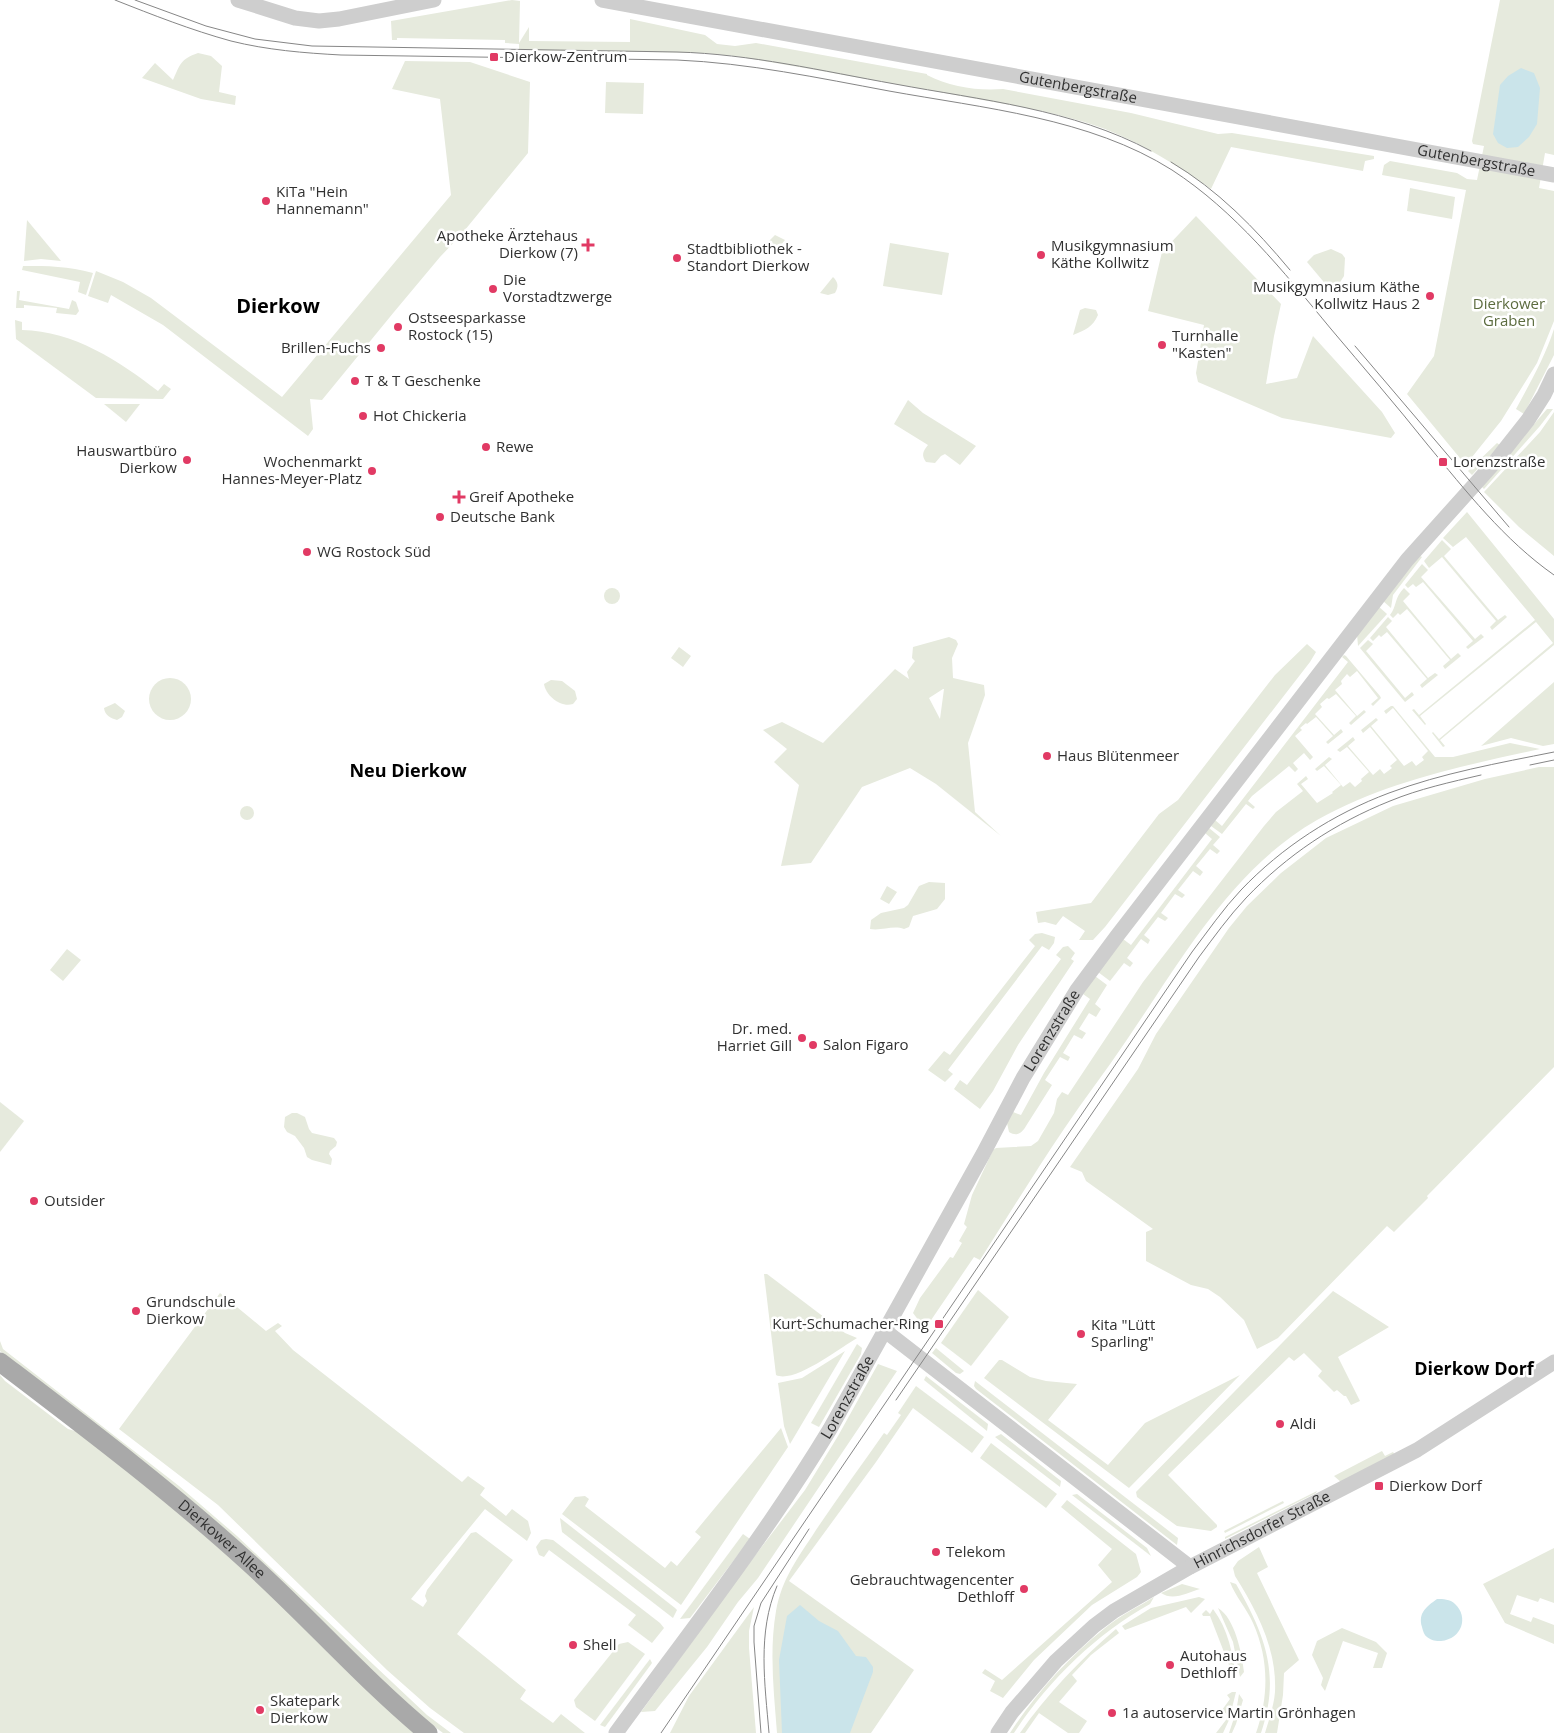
<svg xmlns="http://www.w3.org/2000/svg" width="1554" height="1733" font-family="'Open Sans',sans-serif">
	<rect width="100%" height="100%" fill="#fff"/>
	<g fill="#e6eadd" fill-rule="evenodd">
		<path d="M512 0 520 1 519 43 529 27V41L630 42V19L705 35 717 44 735 46 756 43 927 74V75C950 87 978 91 1003 89L1131 113 1218 134 1232 133 1374 156V159L1365 161 1363 171 1231 147 1211 189C1177 165 1143 144 1105 129 1056 111 1002 104 950 94 878 81 806 68 734 56L703 53 519 50V44L505 43V40L397 38V40H392L391 21Z"/>
		<path d="M1500 0H1554V155L1545 153 1539 188 1554 191V321L1537 363 1501 421 1468 462 1464 463 1407 394 1434 356 1466 190 1382 175 1384 165 1390 161 1457 173 1467 179 1477 180 1484 146 1473 144 1472 141Z"/>
		<path d="M198 53 211 56 222 66 219 92 236 96 235 105 201 99 142 78 155 63 173 80C180 65 180 59 198 53Z"/>
		<path d="M405 61 470 62 530 82 528 153 460 236 440 257 394 312 322 400 310 399 313 429 308 436 163 325 111 295 108 303 88 296 96 271 123 282 151 298 282 397 451 195 440 99 392 89Z"/>
		<path d="M606 82 644 83 643 114 605 113Z"/>
		<path d="M1410 188 1455 197 1452 219 1407 211Z"/>
		<path d="M1196 216 1281 304 1274 336 1266 384 1297 378 1313 336 1382 412 1395 433 1391 438 1282 418 1198 382 1196 373 1204 325 1148 311 1162 252Z"/>
		<path d="M27 220 61 261 41 259 24 261Z"/>
		<path d="M775 235 785 240 772 256 767 248 768 242Z"/>
		<path d="M890 243 949 253 942 295 883 286Z"/>
		<path d="M1331 249 1342 254 1345 258 1344 276 1333 293 1307 262 1314 255Z"/>
		<path d="M23 266C48 266 68 266 93 273L86 295 78 292 80 282 22 270Z"/>
		<path d="M833 277C838 282 839 286 835 293L828 295 820 293Z"/>
		<path d="M17 291H20L19 300 69 309 72 300 76 302 79 311 76 315 56 313 57 308 24 305V308H16Z"/>
		<path d="M1085 308 1096 310 1098 315C1093 327 1085 330 1073 335L1080 310Z"/>
		<path d="M15 320 22 322V330C74 331 119 361 158 391L164 384 171 389 163 399 96 398 16 339Z"/>
		<path d="M1554 329V355L1524 414 1516 409C1530 383 1545 357 1554 329Z"/>
		<path d="M908 400 923 413 976 446 960 465 945 454 941 456 935 463 926 462C921 455 923 451 928 445L894 424Z"/>
		<path d="M104 404H140L126 422Z"/>
		<path d="M1547 409H1553L1540 426 1484 489 1481 486Z"/>
		<path d="M1554 412V556L1519 527 1484 492 1540 432Z"/>
		<path d="M1497 443 1500 445 1472 475 1468 471Z"/>
		<path d="M1467 512 1554 619V645L1440 740 1445 746 1443 747 1432 733 1433 732 1439 739 1553 643 1536 622 1420 716 1426 724 1425 725 1412 710 1414 709 1419 715 1535 620 1466 537 1453 547 1443 538Z"/>
		<path d="M1442 540 1451 549 1444 556 1498 620 1505 615 1507 617 1492 630 1490 627 1496 621 1442 557 1429 568 1424 561Z"/>
		<path d="M1418 555 1422 557 1393 595 1391 608 1383 601Z"/>
		<path d="M1422 564 1428 570 1421 577 1475 639 1481 634 1484 637 1468 649 1466 647 1473 641 1423 582 1416 587 1413 584 1408 588 1405 585Z"/>
		<circle cx="612" cy="596" r="8"/>
		<path d="M1404 588 1410 594 1403 601 1451 659 1458 653 1461 656 1445 669 1443 666 1450 660 1407 609 1400 615 1398 613 1393 618 1390 615C1397 606 1394 598 1404 588Z"/>
		<path d="M1378 606 1387 614 1358 646 1357 634Z"/>
		<path d="M1388 617 1392 621 1386 627 1428 678 1435 673 1438 675 1422 688 1420 685 1427 679 1387 632 1381 637 1379 635 1373 641 1370 638Z"/>
		<path d="M949 637 956 640 958 644 952 658 953 678 984 685 985 695 968 743 975 812 1001 836 936 784 910 768 862 787 811 863 781 866 799 785 774 762 787 749 763 730 782 722 823 743 895 669 909 679 907 672 915 661 912 658 913 647ZM943 689H944L940 719 929 698Z"/>
		<path d="M1368 640 1373 644 1366 651 1405 698 1412 692 1414 695 1405 702 1360 648Z"/>
		<path d="M1307 644 1316 652 1310 662 1105 927 1093 940H1079L1085 931 1063 916 1056 925 1045 922 1038 923 1036 912 1091 903 1159 814 1178 800 1275 675Z"/>
		<path d="M679 647 691 656 683 667 671 658Z"/>
		<path d="M1344 655 1346 656 1380 696 1381 698 1373 706 1371 704 1378 698 1357 671 1350 677 1347 674 1341 681 1342 684 1335 690 1357 716 1364 710 1366 712 1351 725 1349 723 1356 716 1336 694 1329 699 1327 698 1320 704 1322 707 1315 714 1334 735 1341 729 1343 732 1328 744 1326 742 1333 736 1316 717 1307 724 1306 723 1300 728 1302 730 1295 736 1313 757 1310 760 1304 753 1293 763 1298 769 1295 772 1289 766 1252 796 1248 801 1255 807 1253 809 1246 804 1222 834 1211 826 1215 820 1222 826 1348 662 1342 657Z"/>
		<circle cx="170" cy="699" r="21"/>
		<path d="M551 680 562 681 575 691 577 699 573 704C561 708 546 696 544 684Z"/>
		<path d="M1554 682V744L1543 746 1511 738 1481 746Z"/>
		<path d="M115 703 125 711 122 717 117 720C111 718 105 716 104 708Z"/>
		<path d="M1391 706H1393L1435 757H1453L1510 743 1540 749C1463 766 1387 781 1317 820 1231 869 1180 962 1126 1041 1106 1071 1084 1099 1064 1129 1035 1172 1008 1216 980 1260L974 1257 925 1329 913 1313 920 1298 950 1257 953 1258 962 1243 959 1241 967 1227 964 1224 972 1195 993 1150 996 1148 1031 1146 1038 1141 1054 1113 1057 1099 1062 1092 1068 1095 1143 982 1264 826 1276 812 1303 791 1297 784 1306 776 1308 779 1301 784 1317 803 1333 793 1332 792 1341 785 1324 766 1317 771 1315 769 1329 757 1332 759 1325 765 1343 787 1350 782 1355 787 1362 781 1361 779 1369 772 1347 747 1340 752 1337 750 1353 737 1355 740 1348 746 1373 775 1380 769 1384 774 1392 768 1390 766 1397 760 1370 727 1363 733 1361 730 1376 718 1378 720 1371 726 1404 766 1412 761 1416 766 1424 760 1422 757 1428 751 1393 708 1386 714 1384 711Z"/>
		<path d="M1539 767H1554V1067L1427 1196 1428 1198 1394 1232 1387 1226 1278 1338 1257 1349 1244 1320 1220 1297 1208 1289 1191 1285 1146 1261V1232L1153 1229 1086 1181 1082 1172 1070 1167 1138 1069 1156 1034 1229 928 1247 906 1281 873 1326 838 1393 806 1485 779Z"/>
		<circle cx="247" cy="813" r="7"/>
		<path d="M1209 828 1220 837 1213 845 1220 851 1217 854 1210 849 1196 866 1203 872 1200 876 1193 871 1178 890 1185 895 1182 898 1175 894 1161 913 1168 918 1165 921 1158 917 1144 935 1150 940 1148 944 1141 939 1127 958 1133 963 1130 967 1124 963 1110 981 1098 972 1123 939 1131 945 1212 839 1205 833Z"/>
		<path d="M929 882 945 883V899L937 909 913 916 909 927 904 929C893 925 882 931 870 929L871 920 881 913 904 908 908 905 919 886Z"/>
		<path d="M887 886 897 892 889 904 880 899Z"/>
		<path d="M1042 933 1055 937 1054 943 1049 950 1042 946 948 1070 953 1074 945 1082 928 1070 944 1051 950 1055 1035 946 1029 940 1035 934Z"/>
		<path d="M1068 946 1075 953 1071 959 1074 961 1018 1045 993 1091 980 1109 954 1089 960 1080 967 1085 1061 959 1056 955 1063 947Z"/>
		<path d="M67 949 81 960 63 981 50 970Z"/>
		<path d="M1095 976 1107 985 1095 1004 1101 1009 1096 1017 1089 1013 1079 1029 1086 1033 1082 1039 1074 1035 1063 1053 1070 1057 1068 1061 1060 1057 1045 1080 1052 1085 1026 1126C1022 1133 1017 1137 1009 1132L1007 1123 1013 1112 1021 1115 1044 1073 1090 999 1083 994Z"/>
		<path d="M0 1102 24 1121 0 1152Z"/>
		<path d="M292 1113H297L305 1117 309 1129 312 1133 334 1138 337 1142 336 1146 330 1151 329 1154 332 1159 331 1165 312 1160 307 1157 304 1148 295 1136 287 1132 284 1127 285 1117Z"/>
		<path d="M764 1274H767L845 1333 857 1338C840 1348 794 1384 776 1375Z"/>
		<path d="M978 1290 1009 1317 971 1366 941 1343Z"/>
		<path d="M1333 1291 1389 1327 1338 1357 1360 1401 1351 1405 1346 1396H1344L1337 1390 1334 1392 1318 1376 1322 1371 1304 1353 1294 1361 1289 1357 1168 1475 1217 1525V1527L1211 1531 1177 1526 1137 1497 1136 1492Z"/>
		<path d="M220 1293 266 1331 278 1323 282 1326 275 1331 293 1350 462 1482 468 1476 485 1488 480 1495 506 1516 512 1509 528 1521 531 1533 527 1541 485 1509 411 1599 423 1607 427 1601 425 1596 427 1590 471 1533 476 1532 513 1560 457 1634 526 1690 520 1699 553 1723 561 1714 585 1733H464L430 1708 387 1670 218 1505 119 1429Z"/>
		<path d="M0 1341 3 1349 179 1486 237 1536 427 1715 451 1733H443L419 1715 2 1353 0 1351Z"/>
		<path d="M857 1344 862 1348 861 1354 819 1427 811 1423Z"/>
		<path d="M936 1348 964 1371 960 1374 956 1373 932 1353Z"/>
		<path d="M845 1351 790 1444 784 1426 778 1383 802 1378Z"/>
		<path d="M999 1360H1002L1030 1377 1046 1381 1077 1384 1048 1420 1108 1465 1145 1423 1240 1375 1129 1488 984 1378Z"/>
		<path d="M878 1364 897 1371 758 1578 738 1602 707 1647 655 1711 641 1712 738 1578 805 1490 838 1436Z"/>
		<path d="M0 1375 5 1381 68 1429 85 1434 214 1538 420 1733H0Z"/>
		<path d="M926 1376 988 1424 987 1431 924 1380Z"/>
		<path d="M975 1381 1178 1538 1177 1545 976 1389 974 1386Z"/>
		<path d="M916 1386 984 1437 972 1453 913 1408 876 1462 789 1581 914 1670 871 1733H777C774 1693 769 1652 776 1611 782 1578 798 1558 816 1530 838 1497 861 1466 884 1433L887 1435 901 1415 898 1413Z"/>
		<path d="M781 1428 788 1447 681 1605 562 1514 575 1497 585 1496 589 1499 585 1506 665 1568 671 1561 677 1566 701 1537 695 1532Z"/>
		<path d="M1001 1434 1061 1481 1060 1487 995 1437Z"/>
		<path d="M991 1443 1057 1494 1046 1508 980 1458Z"/>
		<path d="M1382 1451 1385 1456 1393 1452 1395 1455 1341 1482 1334 1476Z"/>
		<path d="M1317 1491 1316 1493 1225 1539V1537Z"/>
		<path d="M1077 1494 1147 1548 1151 1556 1072 1495Z"/>
		<path d="M1067 1500 1136 1554 1141 1572 1137 1577 1092 1605 1034 1660 1003 1698 990 1691 995 1681 982 1673 985 1669 1002 1680 1112 1582 1098 1565 1112 1549 1061 1507Z"/>
		<path d="M1283 1501 1284 1503 1225 1533 1224 1531Z"/>
		<path d="M560 1518 675 1608 677 1610 673 1618 562 1532Z"/>
		<path d="M743 1534 750 1539 690 1618 680 1619Z"/>
		<path d="M546 1539 553 1540 660 1623 664 1628 652 1643 628 1625 636 1615 549 1550 544 1557 539 1555 536 1547 541 1540Z"/>
		<path d="M1259 1547 1268 1567 1257 1573 1299 1660 1284 1673 1283 1695 1277 1733H1265C1269 1720 1274 1705 1275 1692 1277 1649 1257 1611 1235 1576L1233 1568 1238 1561Z"/>
		<path d="M1554 1548V1603L1540 1598 1538 1602 1517 1595 1510 1614 1531 1622 1533 1617 1554 1625V1644L1505 1623 1483 1584Z"/>
		<path d="M1230 1582 1236 1584C1265 1635 1281 1674 1261 1733H1256C1269 1696 1269 1659 1253 1623 1247 1609 1235 1596 1230 1582Z"/>
		<path d="M1182 1584 1200 1589C1187 1593 1173 1601 1161 1593Z"/>
		<path d="M1154 1597 1150 1604C1096 1634 1048 1681 1014 1733H1010C1035 1694 1069 1657 1105 1628 1119 1616 1138 1607 1154 1597Z"/>
		<path d="M1199 1597 1205 1599 1191 1613 1186 1607 1125 1630 1122 1626 1151 1608Z"/>
		<path d="M754 1607 749 1631V1648L756 1733H670L689 1696Z"/>
		<path d="M1218 1608C1235 1618 1242 1654 1244 1672L1240 1677 1233 1642Z"/>
		<path d="M1213 1609C1228 1629 1233 1654 1236 1678H1234L1210 1616H1203L1202 1614 1206 1610 1210 1614Z"/>
		<path d="M1342 1628 1376 1642 1387 1653 1382 1668H1373L1378 1653 1343 1641 1325 1691 1321 1685 1323 1678 1312 1655 1317 1641Z"/>
		<path d="M1116 1629 1119 1633 1091 1655 1072 1675 1077 1681 1059 1702 1087 1721 1079 1733H1068L1039 1713 1025 1733H1020C1047 1694 1080 1660 1116 1629Z"/>
		<path d="M628 1642 645 1654 595 1721 576 1707 574 1700 619 1644Z"/>
		<path d="M650 1659 652 1663 605 1727 600 1725Z"/>
		<path d="M1232 1692H1236L1229 1720 1223 1733H1216L1229 1716 1222 1710 1230 1699 1227 1695Z"/>
		<path d="M1239 1694 1243 1700 1236 1724 1232 1733H1229L1236 1712Z"/>
	</g>
	<g fill="#cae4ea">
		<path d="M1521 68 1534 73 1540 88 1537 124 1529 137 1518 147 1507 148 1498 143 1493 134 1500 85 1508 76Z"/>
		<path d="M1437 1599C1443 1599 1450 1599 1455 1604 1469 1617 1462 1639 1441 1641 1436 1641 1432 1641 1427 1637 1424 1635 1423 1631 1422 1627 1418 1613 1426 1607 1437 1599Z"/>
		<path d="M800 1605 819 1621 838 1631 856 1656 866 1657 873 1667V1672L850 1733H782L779 1660 787 1616Z"/>
	</g>
	<g fill="none" stroke-linecap="round" stroke-linejoin="round">
		<g stroke="#cecece" stroke-width="15">
			<path d="M238 0 295 18 319 21 339 19 434 0"/>
			<path id="s1" d="M602 0 1554 175"/>
			<path d="M884 1330 1190 1567"/>
			<path id="s2" d="M616 1733C689 1633 766 1535 830 1429L983 1154 1023 1078 1077 990 1117 936 1407 560 1494 463 1528 420 1544 395 1554 374"/>
			<path id="s3" d="M998 1733 1012 1712 1056 1661 1094 1626 1114 1611 1190 1567 1417 1450 1554 1362"/>
		</g>
		<path stroke="#a9a9a9" stroke-width="19" id="s4" d="M0 1362C84 1426 169 1490 247 1561 309 1617 364 1680 428 1733"/>
		<g stroke="#868686" stroke-width="1">
			<path d="M115 0C153 15 191 30 231 41 267 50 304 53 341 55L677 60C748 63 819 78 889 91 983 108 1090 118 1172 170 1235 211 1283 271 1331 329 1363 367 1396 405 1427 444 1466 491 1504 540 1554 575"/>
			<path d="M135 0 206 26 255 39 312 46 677 52C750 54 822 71 895 84 981 100 1073 109 1151 151"/>
			<path d="M1171 162C1218 190 1255 228 1290 270"/>
			<path d="M1355 346 1509 527"/>
			<path d="M1530 765 1554 760"/>
			<path d="M896 1400 1199 957C1214 937 1229 916 1246 898 1287 855 1335 823 1390 801 1419 789 1451 782 1481 775"/>
			<path d="M661 1733 1192 952C1208 931 1223 909 1241 890 1282 847 1333 814 1389 793 1442 773 1499 763 1554 752"/>
			<path d="M761 1733 754 1642V1626L761 1603 809 1529"/>
			<path d="M769 1733C765 1684 757 1633 777 1586"/>
		</g>
	</g>
	<g fill="#e13a64" stroke="#fff" stroke-width="2">
		<rect x="489" y="52" width="10" height="10" rx="2.5"/>
		<circle cx="266" cy="201" r="5"/>
		<path d="M585.5 237.5h5v5h5v5h-5v5h-5v-5h-5v-5h5z"/>
		<circle cx="1041" cy="255" r="5"/>
		<circle cx="677" cy="258" r="5"/>
		<circle cx="493" cy="289" r="5"/>
		<circle cx="1430" cy="296" r="5"/>
		<circle cx="398" cy="327" r="5"/>
		<circle cx="1162" cy="345" r="5"/>
		<circle cx="381" cy="348" r="5"/>
		<circle cx="355" cy="381" r="5"/>
		<circle cx="363" cy="416" r="5"/>
		<circle cx="486" cy="447" r="5"/>
		<circle cx="187" cy="460" r="5"/>
		<rect x="1438" y="457" width="10" height="10" rx="2.5"/>
		<circle cx="372" cy="471" r="5"/>
		<path d="M456.5 489.5h5v5h5v5h-5v5h-5v-5h-5v-5h5z"/>
		<circle cx="440" cy="517" r="5"/>
		<circle cx="307" cy="552" r="5"/>
		<circle cx="1047" cy="756" r="5"/>
		<circle cx="802" cy="1038" r="5"/>
		<circle cx="813" cy="1045" r="5"/>
		<circle cx="34" cy="1201" r="5"/>
		<circle cx="136" cy="1311" r="5"/>
		<rect x="934" y="1319" width="10" height="10" rx="2.5"/>
		<circle cx="1081" cy="1334" r="5"/>
		<circle cx="1280" cy="1424" r="5"/>
		<rect x="1374" y="1481" width="10" height="10" rx="2.5"/>
		<circle cx="936" cy="1552" r="5"/>
		<circle cx="1024" cy="1589" r="5"/>
		<circle cx="573" cy="1645" r="5"/>
		<circle cx="1170" cy="1665" r="5"/>
		<circle cx="260" cy="1710" r="5"/>
		<circle cx="1112" cy="1713" r="5"/>
	</g>
	<g text-anchor="middle" stroke-width="5" stroke-linejoin="round" paint-order="stroke">
		<g font-size="15" fill="#313131" stroke="#fff" text-anchor="start">
			<text x="504" y="62">Dierkow-Zentrum</text>
			<text x="276" y="197">KiTa "Hein<tspan x="276" dy="17">Hannemann"</tspan></text>
			<text x="578" y="241" text-anchor="end">Apotheke Ärztehaus<tspan x="578" dy="17">Dierkow (7)</tspan></text>
			<text x="1051" y="251">Musikgymnasium<tspan x="1051" dy="17">Käthe Kollwitz</tspan></text>
			<text x="687" y="254">Stadtbibliothek -<tspan x="687" dy="17">Standort Dierkow</tspan></text>
			<text x="503" y="285">Die<tspan x="503" dy="17">Vorstadtzwerge</tspan></text>
			<text x="1420" y="292" text-anchor="end">Musikgymnasium Käthe<tspan x="1420" dy="17">Kollwitz Haus 2</tspan></text>
			<text x="408" y="323">Ostseesparkasse<tspan x="408" dy="17">Rostock (15)</tspan></text>
			<text x="1172" y="341">Turnhalle<tspan x="1172" dy="17">"Kasten"</tspan></text>
			<text x="371" y="353" text-anchor="end">Brillen-Fuchs</text>
			<text x="365" y="386">T &amp; T Geschenke</text>
			<text x="373" y="421">Hot Chickeria</text>
			<text x="496" y="452">Rewe</text>
			<text x="177" y="456" text-anchor="end">Hauswartbüro<tspan x="177" dy="17">Dierkow</tspan></text>
			<text x="362" y="467" text-anchor="end">Wochenmarkt<tspan x="362" dy="17">Hannes-Meyer-Platz</tspan></text>
			<text x="1453" y="467">Lorenzstraße</text>
			<text x="469" y="502">Greif Apotheke</text>
			<text x="450" y="522">Deutsche Bank</text>
			<text x="317" y="557">WG Rostock Süd</text>
			<text x="1057" y="761">Haus Blütenmeer</text>
			<text x="792" y="1034" text-anchor="end">Dr. med.<tspan x="792" dy="17">Harriet Gill</tspan></text>
			<text x="823" y="1050">Salon Figaro</text>
			<text x="44" y="1206">Outsider</text>
			<text x="146" y="1307">Grundschule<tspan x="146" dy="17">Dierkow</tspan></text>
			<text x="929" y="1329" text-anchor="end">Kurt-Schumacher-Ring</text>
			<text x="1091" y="1330">Kita "Lütt<tspan x="1091" dy="17">Sparling"</tspan></text>
			<text x="1290" y="1429">Aldi</text>
			<text x="1389" y="1491">Dierkow Dorf</text>
			<text x="946" y="1557">Telekom</text>
			<text x="1014" y="1585" text-anchor="end">Gebrauchtwagencenter<tspan x="1014" dy="17">Dethloff</tspan></text>
			<text x="583" y="1650">Shell</text>
			<text x="1180" y="1661">Autohaus<tspan x="1180" dy="17">Dethloff</tspan></text>
			<text x="270" y="1706">Skatepark<tspan x="270" dy="17">Dierkow</tspan></text>
			<text x="1122" y="1718">1a autoservice Martin Grönhagen</text>
		</g>
		<g font-size="15" fill="#313131" stroke="#fff">
			<text dy="5" stroke="none"><textPath href="#s1" startOffset="484">Gutenbergstraße</textPath></text>
			<text dy="5" stroke="none"><textPath href="#s1" startOffset="889">Gutenbergstraße</textPath></text>
			<text dy="5" stroke="none"><textPath href="#s2" startOffset="828">Lorenzstraße</textPath></text>
			<text dy="5" stroke="none"><textPath href="#s2" startOffset="408">Lorenzstraße</textPath></text>
			<text dy="5" stroke="none"><textPath href="#s3" startOffset="338">Hinrichsdorfer Straße</textPath></text>
			<text dy="5" stroke="none"><textPath href="#s4" startOffset="284">Dierkower Allee</textPath></text>
		</g>
		<g font-size="15" fill="#5c6c3f" stroke="#fff">
			<text x="1509" y="309">Dierkower<tspan x="1509" dy="17">Graben</tspan></text>
		</g>
		<g font-size="18" font-weight="bold" fill="#000" stroke="#fff">
			<text x="408" y="777">Neu Dierkow</text>
			<text x="1474" y="1375">Dierkow Dorf</text>
		</g>
		<g font-size="20" font-weight="bold" fill="#000" stroke="#fff">
			<text x="278" y="313">Dierkow</text>
		</g>
	</g>
</svg>
